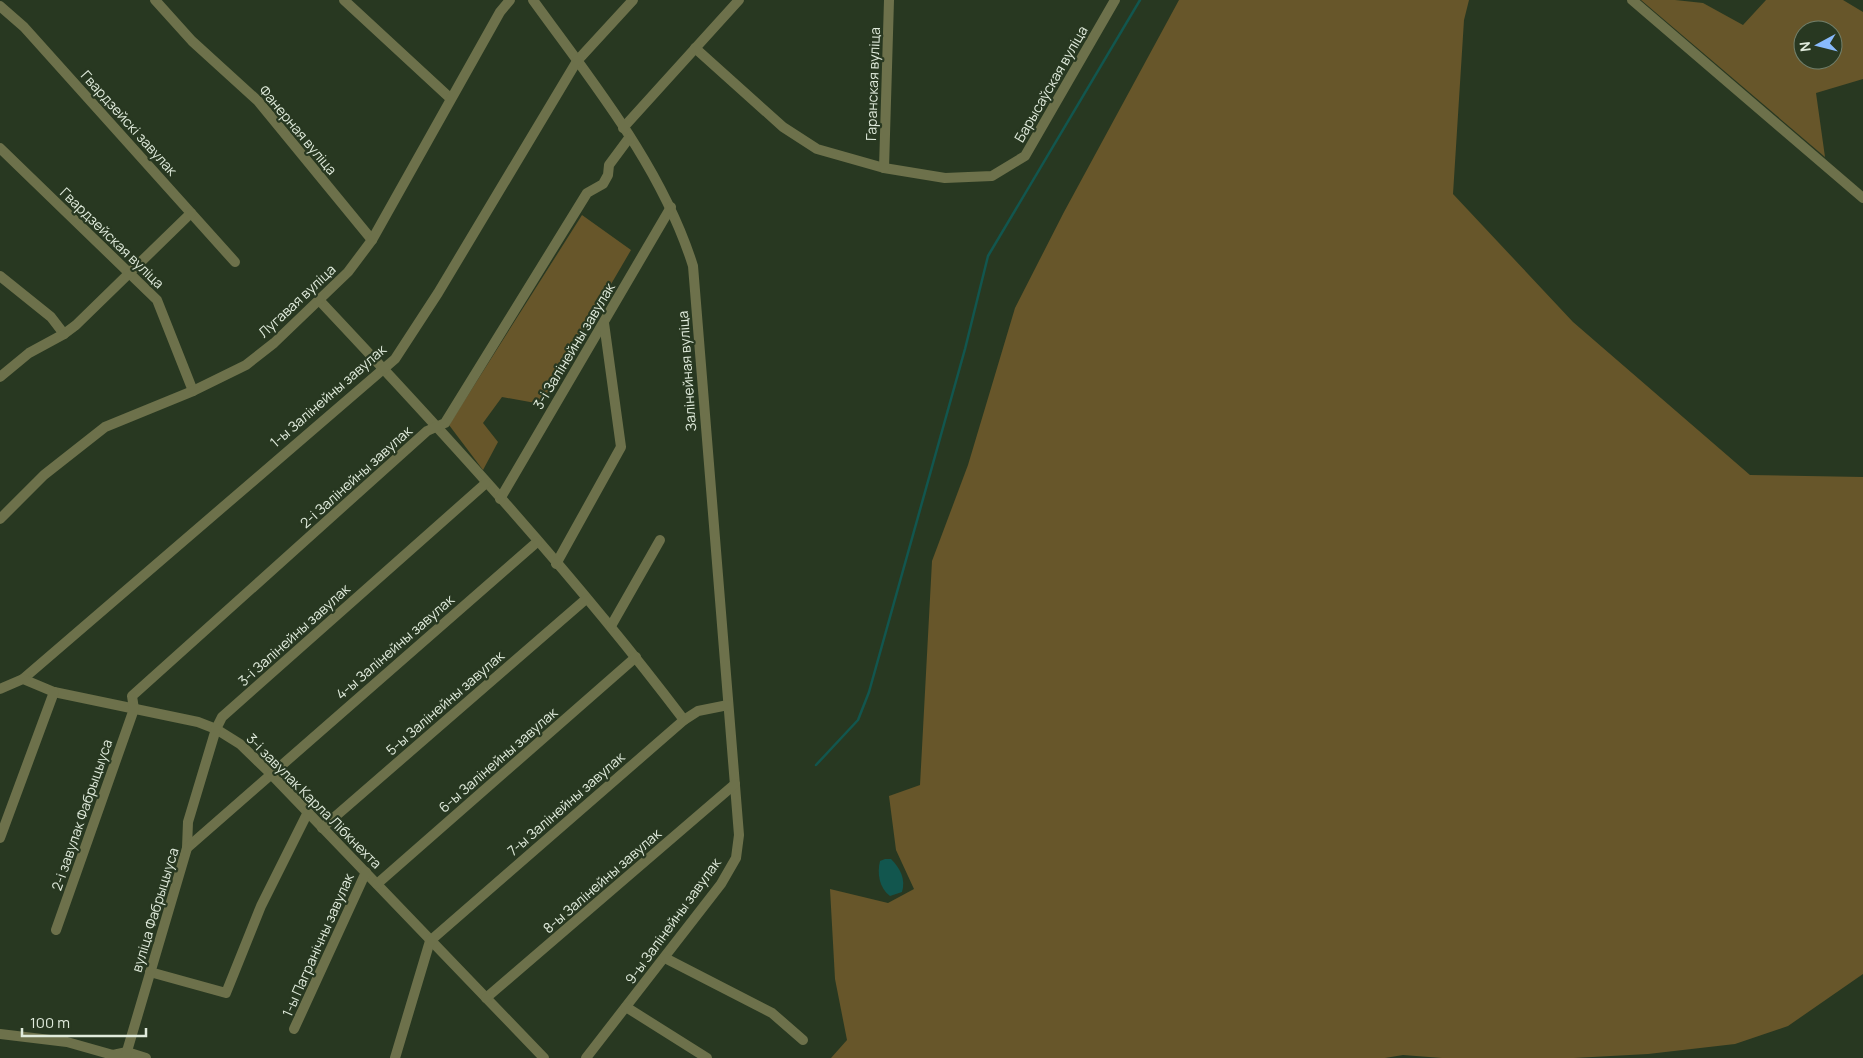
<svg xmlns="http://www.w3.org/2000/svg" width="1863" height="1058" font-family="Manrope,sans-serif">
	<rect width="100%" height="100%" fill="#283821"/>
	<g fill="#67562a" fill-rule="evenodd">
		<path d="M1179 0H1469L1464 20 1453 194 1573 322 1750 475 1863 477V974L1788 1026 1735 1044 1648 1054 1574 1058H1442L1403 1055 1385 1058H831L847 1040 835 979 830 889 888 903 914 889 896 850 889 796 920 785 932 561 968 465 1015 308 1064 212Z"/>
		<path d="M1641 0H1675L1703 3 1743 25 1766 0H1843L1863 12V79L1816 93 1825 157ZM1803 30H1833V60H1803Z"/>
		<path d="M582 215 631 250 541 404 502 397 483 423 498 442 483 470 449 425Z"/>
	</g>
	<path fill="#12564e" d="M885 859H891C900 868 906 879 902 892L890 896C879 888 877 873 880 861Z"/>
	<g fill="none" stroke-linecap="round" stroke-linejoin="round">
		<path stroke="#12564e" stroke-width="2.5" d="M816 765 858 720 869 692 965 349 988 256 1140 0"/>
		<g stroke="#6d714b" stroke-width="10">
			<path d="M155 0 192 41 258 101 372 240"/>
			<path d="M344 0 450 98"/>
			<path d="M533 0C593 83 662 167 693 266L739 835 736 858 721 884 586 1058"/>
			<path d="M1632 0 1863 198"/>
			<path d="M0 6 24 27 235 262"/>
			<path d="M695 48 783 127 817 149 884 168 945 178 992 176 1025 156 1115 0"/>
			<path d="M623 128 739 0"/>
			<path d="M0 148 157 300 193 391"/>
			<path d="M884 168 889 0"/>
			<path d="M0 276 51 317 64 334"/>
			<path d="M319 300C446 435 572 572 684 720"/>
			<path d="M0 377 29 353 64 334 76 325 191 213"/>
			<path d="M500 499 671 207"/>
			<path d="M0 519 44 475 105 427 193 391 246 365 274 343 348 272 372 240 500 12 510 0"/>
			<path d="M556 564 621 447 604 323"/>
			<path d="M611 626 660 540"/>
			<path d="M23 679 395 359 438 293 577 61 633 0"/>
			<path d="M0 689 23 679 54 692 198 722 216 729 240 744 270 773 544 1058"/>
			<path d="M322 828 586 599"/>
			<path d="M0 838 54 692"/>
			<path d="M187 848 188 822 216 729 222 717 486 483"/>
			<path d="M377 884 636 657"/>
			<path d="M56 930 134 709 132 696 427 431 445 423 587 193 603 184 608 175 609 165 629 138"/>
			<path d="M665 958 772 1013 803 1040"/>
			<path d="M150 972 226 993 261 906 308 812"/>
			<path d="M486 998 735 784"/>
			<path d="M626 1007 707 1058"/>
			<path d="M294 1029 366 872"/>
			<path d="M0 1034 67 1042 113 1055 127 1052 146 1058"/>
			<path d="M125 1058 187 848 537 542"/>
			<path d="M395 1058 430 941 684 720 698 711 728 705"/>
		</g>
	</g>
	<g text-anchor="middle" stroke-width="4.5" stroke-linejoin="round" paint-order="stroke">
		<g font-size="14" fill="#e0ebdc" stroke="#283821">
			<text transform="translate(873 84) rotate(-88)" y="5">Гаранская вуліца</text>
			<text transform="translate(1051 84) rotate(-60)" y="5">Барысаўская вуліца</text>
			<text transform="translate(129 123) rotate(48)" y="5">Гвардзейскі завулак</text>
			<text transform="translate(298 130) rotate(50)" y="5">Фанерная вуліца</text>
			<text transform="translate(112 238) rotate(44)" y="5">Гвардзейская вуліца</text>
			<text transform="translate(297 301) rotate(-43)" y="5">Лугавая вуліца</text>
			<text transform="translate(574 346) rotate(-59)" y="5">3-і Залінейны завулак</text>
			<text transform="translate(687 371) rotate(-94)" y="5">Залінейная вуліца</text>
			<text transform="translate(328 396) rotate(-41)" y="5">1-ы Залінейны завулак</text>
			<text transform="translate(356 477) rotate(-42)" y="5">2-і Залінейны завулак</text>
			<text transform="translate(294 635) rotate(-42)" y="5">3-і Залінейны завулак</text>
			<text transform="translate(395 647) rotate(-41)" y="5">4-ы Залінейны завулак</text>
			<text transform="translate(445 703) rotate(-41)" y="5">5-ы Залінейны завулак</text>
			<text transform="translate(498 760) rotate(-41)" y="5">6-ы Залінейны завулак</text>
			<text transform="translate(314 801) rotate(45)" y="5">3-і завулак Карла Лібкнехта</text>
			<text transform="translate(566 804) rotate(-41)" y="5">7-ы Залінейны завулак</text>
			<text transform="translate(82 815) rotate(-71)" y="5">2-і завулак Фабрыцыуса</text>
			<text transform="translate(602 881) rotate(-41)" y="5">8-ы Залінейны завулак</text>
			<text transform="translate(155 910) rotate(-73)" y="5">вуліца Фабрыцыуса</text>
			<text transform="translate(673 921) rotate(-54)" y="5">9-ы Залінейны завулак</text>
			<text transform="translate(318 945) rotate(-66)" y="5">1-ы Пагранічны завулак</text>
		</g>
	</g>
	<g transform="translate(1818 45) rotate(263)"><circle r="24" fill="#283821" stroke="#72806c"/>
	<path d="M0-4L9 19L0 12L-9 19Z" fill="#88bafc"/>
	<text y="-8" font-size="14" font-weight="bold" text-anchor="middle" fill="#e0ebdc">N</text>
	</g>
	<path d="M22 1028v8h124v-8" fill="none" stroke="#e0ebdc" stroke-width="2.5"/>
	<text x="30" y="1028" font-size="15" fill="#e0ebdc" stroke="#283821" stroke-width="4" paint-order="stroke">100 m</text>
</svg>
